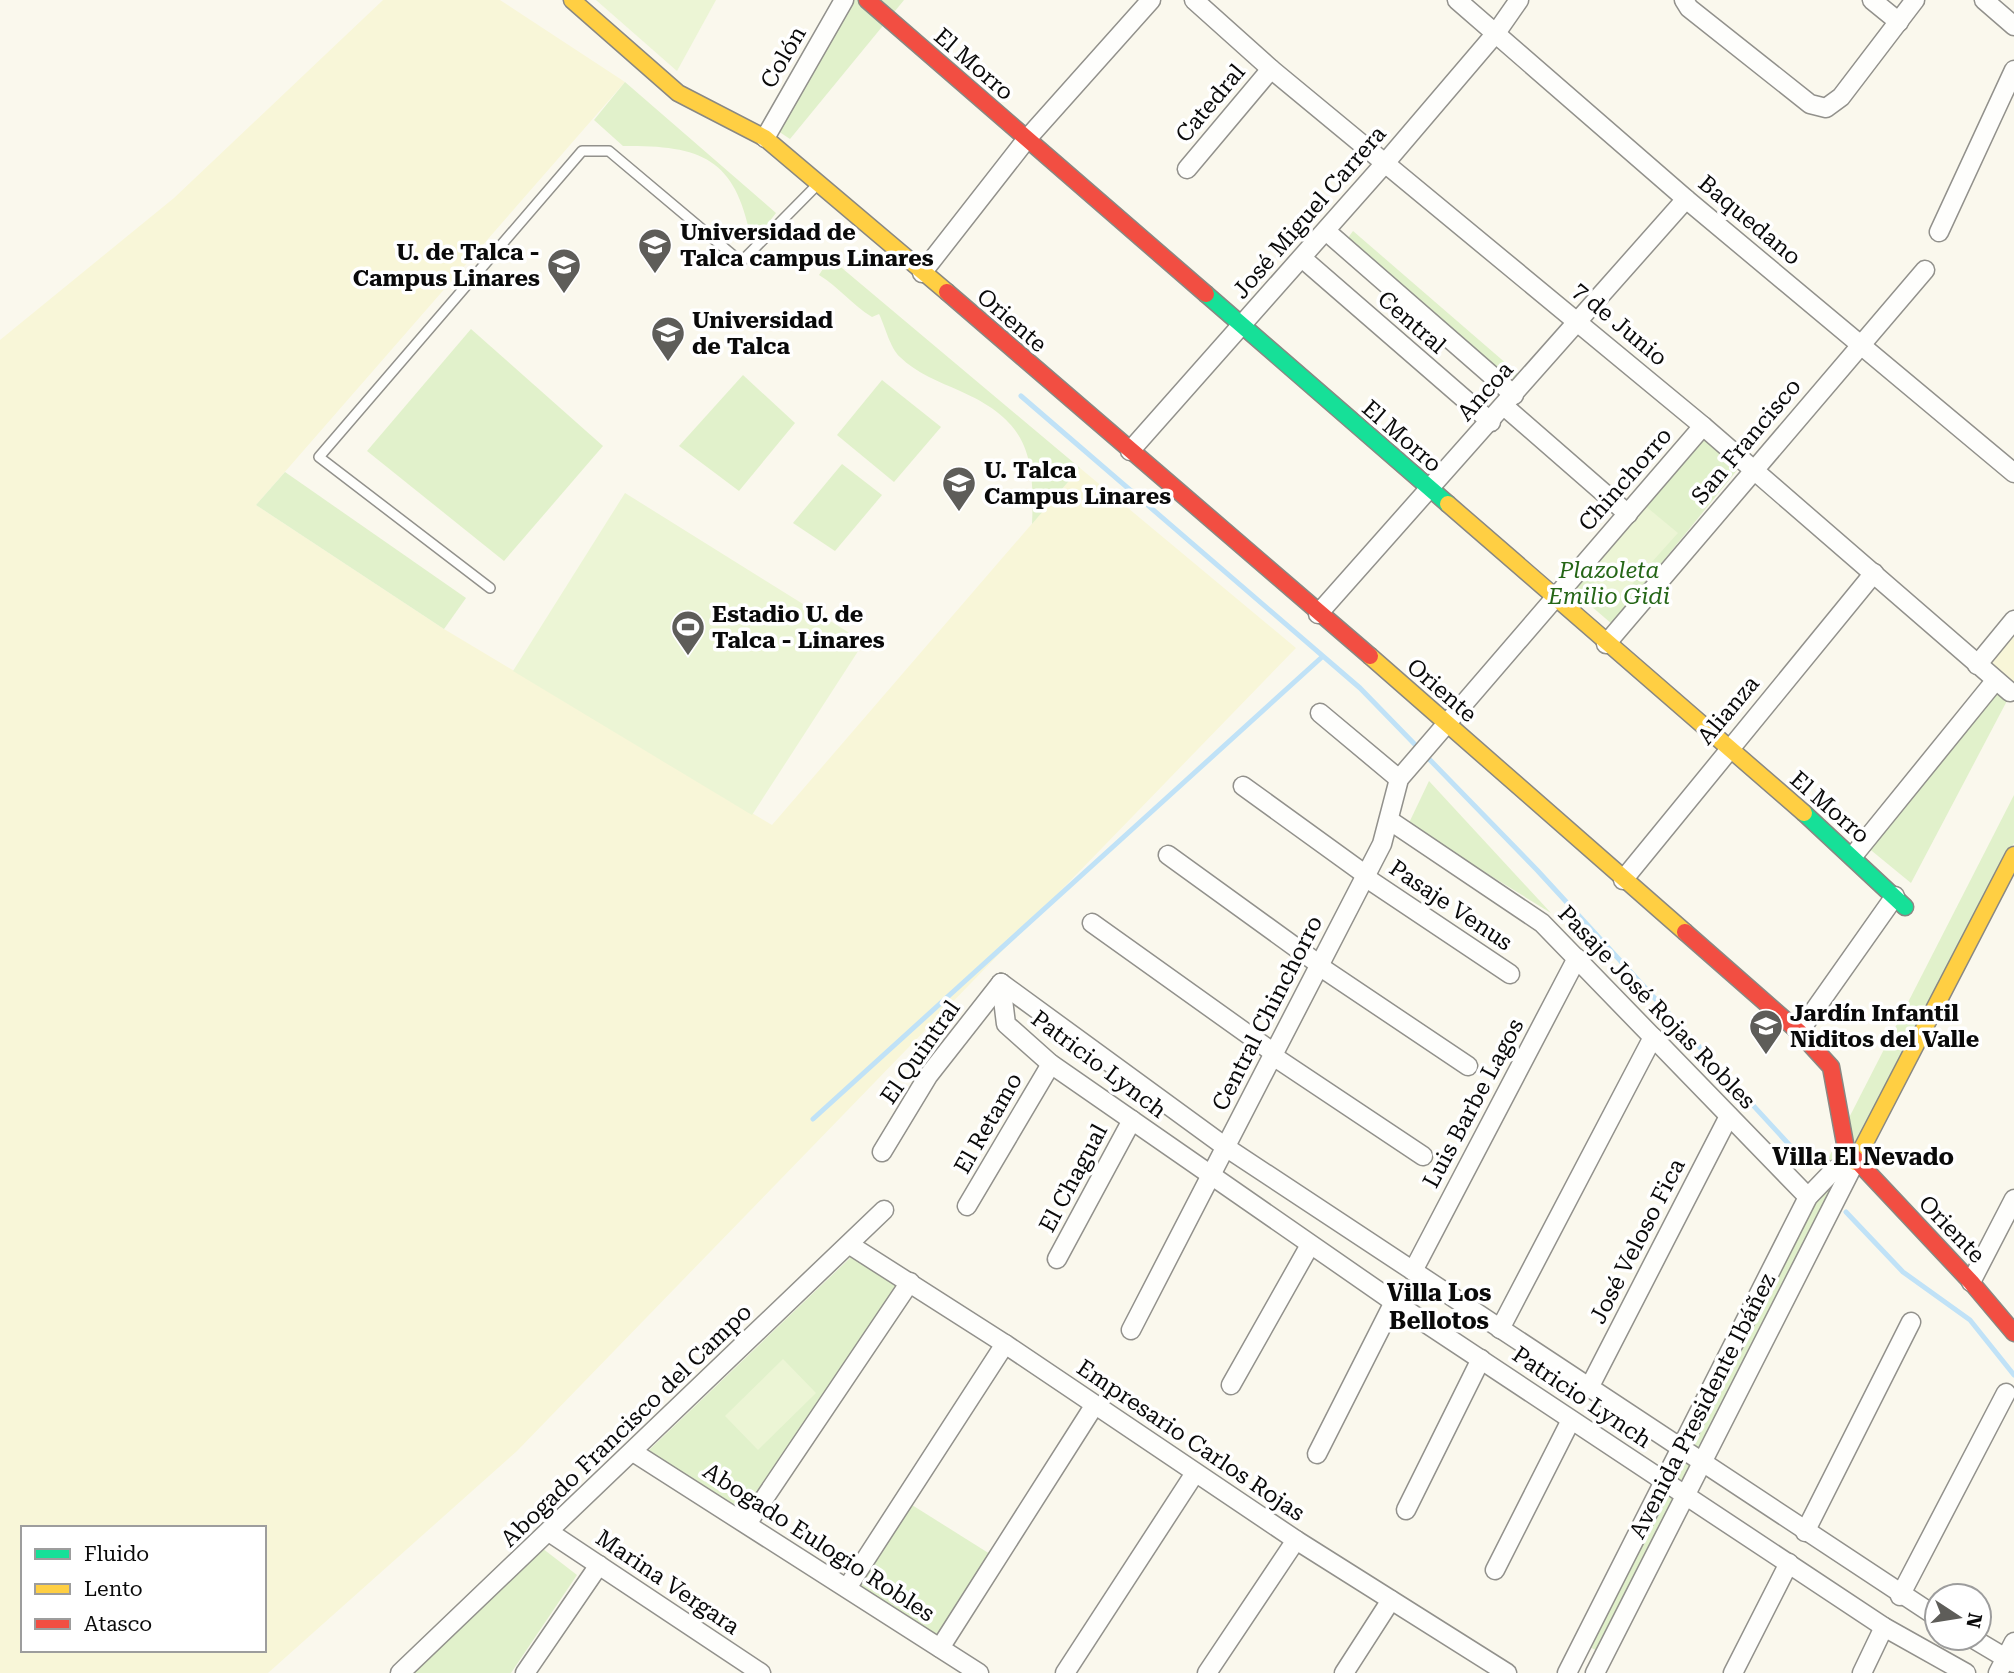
<svg xmlns="http://www.w3.org/2000/svg" width="2014" height="1673" font-family="'Roboto Serif',serif">
	<rect width="100%" height="100%" fill="#faf8ed"/>
	<g fill="#f8f6d8" fill-rule="evenodd">
		<path d="M383 0H500L625 82 256 505 444 629 772 825 1080 468 1296 648 517 1451 268 1673H0V340L174 198ZM23 1528H264V1650H23Z"/>
		<path d="M2014 616V682L2008 685 1977 659Z"/>
	</g>
	<g fill="#e1f1cb">
		<path d="M850 0H904L790 139 775 129Z"/>
		<path d="M625 82 776 213 752 244C737 160 705 145 623 146L594 120Z"/>
		<path d="M1353 231 1523 378 1507 397 1337 253Z"/>
		<path d="M830 258 1080 468 1032 524C1035 455 1028 421 960 391 940 382 916 373 900 357 890 348 885 326 879 314L872 317C852 305 839 287 819 275Z"/>
		<path d="M471 329 603 446 504 561 367 451Z"/>
		<path d="M743 375 795 423 739 491 679 446Z"/>
		<path d="M882 380 941 427 894 482 837 435Z"/>
		<path d="M1700 435 1738 469 1612 624 1569 587Z"/>
		<path d="M842 464 882 495 835 551 793 523Z"/>
		<path d="M285 472 466 598 444 629 256 505Z"/>
		<path d="M1995 687 2009 697 1911 883 1861 842Z"/>
		<path d="M1429 781 1551 913 1408 825Z"/>
		<path d="M2014 795V843L1597 1651 1581 1642Z"/>
		<path d="M851 1257 899 1286 744 1514 648 1451Z"/>
		<path d="M912 1505 990 1554 939 1636 858 1588Z"/>
		<path d="M542 1548 577 1575 511 1673H412Z"/>
	</g>
	<g fill="#ecf5d5">
		<path d="M596 0H716L677 71Z"/>
		<path d="M625 493 864 642 752 815 513 671Z"/>
		<path d="M1643 504 1678 533 1616 602 1584 573Z"/>
		<path d="M783 1359 816 1393 758 1450 725 1416Z"/>
	</g>
	<g fill="none" stroke-linecap="round" stroke-linejoin="round">
		<g stroke="#c0e2f7" stroke-width="5">
			<path d="M1021 396 1360 688 1537 870 1795 1151"/>
			<path d="M813 1119 1322 657"/>
			<path d="M1846 1212 1903 1272 1970 1320 2014 1375"/>
		</g>
		<g stroke="#92918c" stroke-width="12">
			<path id="lane" d="M490 588 319 457 582 151H609L741 262 819 183"/>
		</g>
		<g stroke="#92918c" stroke-width="21">
			<g id="street">
				<path d="M1194 0 1271 69 1703 426 2010 692"/>
				<path d="M1457 0 1686 199 2014 473"/>
				<path d="M1684 0 1689 8 1810 104 1826 108 1841 97 1915 0"/>
				<path d="M1872 0 1899 22"/>
				<path d="M1984 0 2014 26"/>
				<path d="M765 138 844 0"/>
				<path d="M1187 169 1271 69"/>
				<path d="M1326 231 1514 395"/>
				<path d="M1939 232 2014 70"/>
				<path d="M1302 258 1491 422"/>
				<path d="M922 273 1026 140 1151 0"/>
				<path d="M1504 406 1628 514"/>
				<path d="M1130 451 1386 162 1496 33 1519 0"/>
				<path d="M1318 614 1686 199"/>
				<path d="M1606 644 1925 270"/>
				<path d="M1977 665 2014 620"/>
				<path d="M1320 713 1399 779"/>
				<path d="M1243 786 1366 875"/>
				<path d="M1389 820 1542 923 1808 1197"/>
				<path d="M1168 855 1320 965"/>
				<path d="M1853 856 1995 681"/>
				<path d="M1365 877 1510 974"/>
				<path d="M1623 880 1874 573"/>
				<path d="M1092 923 1274 1053"/>
				<path d="M1319 966 1468 1066"/>
				<path d="M1001 983 1006 1024 1051 1064 1394 1302 1884 1627 1966 1673"/>
				<path d="M1001 983 1227 1148 1937 1617"/>
				<path d="M1799 1032 1895 896"/>
				<path d="M1273 1056 1423 1156"/>
				<path d="M882 1152 928 1076 1001 983"/>
				<path d="M967 1206 1051 1064"/>
				<path d="M850 1245 1005 1344 1296 1540 1507 1673"/>
				<path d="M1057 1259 1132 1120"/>
				<path d="M1413 1271 1577 958"/>
				<path d="M1971 1282 2014 1199"/>
				<path d="M1500 1329 1653 1037"/>
				<path d="M1131 1330 1382 844 1399 779 1703 426"/>
				<path d="M1231 1385 1310 1245"/>
				<path d="M1589 1388 1729 1116"/>
				<path d="M633 1452 979 1673"/>
				<path d="M1317 1454 1394 1302"/>
				<path d="M1406 1510 1481 1359"/>
				<path d="M747 1524 910 1282"/>
				<path d="M549 1532 761 1673"/>
				<path d="M1805 1532 1911 1322"/>
				<path d="M1495 1570 1571 1420"/>
				<path d="M847 1588 1005 1344"/>
				<path d="M1900 1596 2006 1393"/>
				<path d="M1972 1638 2014 1663"/>
				<path d="M940 1648 1094 1406"/>
				<path d="M400 1673 884 1210"/>
				<path d="M525 1673 599 1565"/>
				<path d="M1065 1673 1195 1473"/>
				<path d="M1207 1673 1296 1540"/>
				<path d="M1344 1673 1391 1600"/>
				<path d="M1567 1673 1808 1197 1834 1170 1855 1162"/>
				<path d="M1595 1673 1855 1162"/>
				<path d="M1733 1673 1789 1563"/>
				<path d="M1862 1673 1884 1627"/>
				<path d="M1998 1673 2014 1642"/>
			</g>
		</g>
		<g stroke="#898883" stroke-width="19">
			<g id="fast">
				<path d="M1206 294 1448 504"/>
				<path d="M1804 813 1905 907"/>
			</g>
		</g>
		<g stroke="#898883" stroke-width="19">
			<g id="slow">
				<path d="M572 0 678 93 765 138 947 292"/>
				<path d="M1448 504 1804 813"/>
				<path d="M1370 656 1685 932"/>
				<path d="M1855 1162 2014 855"/>
			</g>
		</g>
		<g stroke="#898883" stroke-width="19">
			<g id="jam">
				<path d="M867 0 1206 294"/>
				<path d="M947 292 1370 656"/>
				<path d="M1685 932 1799 1032 1831 1067 1846 1149 1971 1282 2014 1333"/>
			</g>
		</g>
		<use href="#lane" stroke="#fefefc" stroke-width="9"/>
		<use href="#street" stroke="#fefefc" stroke-width="18"/>
		<use href="#fast" stroke="#16e098" stroke-width="16"/>
		<use href="#slow" stroke="#ffcf43" stroke-width="16"/>
		<use href="#jam" stroke="#f24e42" stroke-width="16"/>
	</g>
	<defs>
		<g id="university-pin" transform="scale(1.75)"><path d="M0 17L-7.5 6A9.5 9.5 0 1 1 7.5 6Z" fill="#5e5d59" stroke="#fff"/><path d="M0-5L7-2L0 1L-7-2ZM-4 1L0 2.5L4 1V4Q0 6-4 4Z" fill="#fff"/></g>
		<g id="stadium-pin" transform="scale(1.75)"><path d="M0 17L-7.5 6A9.5 9.5 0 1 1 7.5 6Z" fill="#5e5d59" stroke="#fff"/><path d="M0-5a6.5 5 0 1 0 0 10a6.5 5 0 1 0 0-10ZM-3.5-1.8h7v3.6h-7Z" fill="#fff"/></g>
		<g id="school-pin" transform="scale(1.75)"><path d="M0 17L-7.5 6A9.5 9.5 0 1 1 7.5 6Z" fill="#5e5d59" stroke="#fff"/><path d="M0-5L7-2L0 1L-7-2ZM-4 1L0 2.5L4 1V4Q0 6-4 4Z" fill="#fff"/></g>
	</defs>
	<g fill-rule="evenodd">
		<use href="#university-pin" x="655" y="245"/>
		<use href="#university-pin" x="564" y="265"/>
		<use href="#university-pin" x="668" y="333"/>
		<use href="#university-pin" x="959" y="483"/>
		<use href="#stadium-pin" x="688" y="627"/>
		<use href="#school-pin" x="1766" y="1026"/>
	</g>
	<g text-anchor="middle" stroke-width="7" stroke-linejoin="round" paint-order="stroke">
		<g font-size="23" fill="#0a0a0a" stroke="#fff">
			<text transform="translate(783 57) rotate(-60)" y="8">Colón</text>
			<text transform="translate(974 64) rotate(41)" y="8">El Morro</text>
			<text transform="translate(1210 103) rotate(-50)" y="8">Catedral</text>
			<text transform="translate(1309 212) rotate(-49)" y="8">José Miguel Carrera</text>
			<text transform="translate(1750 220) rotate(40)" y="8">Baquedano</text>
			<text transform="translate(1012 320) rotate(41)" y="8">Oriente</text>
			<text transform="translate(1412 322) rotate(41)" y="8">Central</text>
			<text transform="translate(1620 324) rotate(40)" y="8">7 de Junio</text>
			<text transform="translate(1485 391) rotate(-48)" y="8">Ancoa</text>
			<text transform="translate(1402 436) rotate(41)" y="8">El Morro</text>
			<text transform="translate(1746 441) rotate(-50)" y="8">San Francisco</text>
			<text transform="translate(1625 479) rotate(-49)" y="8">Chinchorro</text>
			<text transform="translate(1442 690) rotate(41)" y="8">Oriente</text>
			<text transform="translate(1728 710) rotate(-50)" y="8">Alianza</text>
			<text transform="translate(1830 807) rotate(41)" y="8">El Morro</text>
			<text transform="translate(1451 905) rotate(34)" y="8">Pasaje Venus</text>
			<text transform="translate(1657 1007) rotate(46)" y="8">Pasaje José Rojas Robles</text>
			<text transform="translate(1267 1013) rotate(-63)" y="8">Central Chinchorro</text>
			<text transform="translate(920 1052) rotate(-55)" y="8">El Quintral</text>
			<text transform="translate(1099 1064) rotate(37)" y="8">Patricio Lynch</text>
			<text transform="translate(1473 1103) rotate(-62)" y="8">Luis Barbe Lagos</text>
			<text transform="translate(988 1123) rotate(-60)" y="8">El Retamo</text>
			<text transform="translate(1073 1178) rotate(-62)" y="8">El Chagual</text>
			<text transform="translate(1952 1229) rotate(46)" y="8">Oriente</text>
			<text transform="translate(1637 1241) rotate(-63)" y="8">José Veloso Fica</text>
			<text transform="translate(1582 1397) rotate(34)" y="8">Patricio Lynch</text>
			<text transform="translate(1702 1406) rotate(-63)" y="8">Avenida Presidente Ibáñez</text>
			<text transform="translate(626 1425) rotate(-44)" y="8">Abogado Francisco del Campo</text>
			<text transform="translate(1191 1440) rotate(34)" y="8">Empresario Carlos Rojas</text>
			<text transform="translate(819 1542) rotate(33)" y="8">Abogado Eulogio Robles</text>
			<text transform="translate(668 1582) rotate(34)" y="8">Marina Vergara</text>
		</g>
		<g font-size="23" font-weight="bold" fill="#0a0a0a" stroke="#fff" text-anchor="start">
			<text x="680" y="240">Universidad de<tspan x="680" dy="26">Talca campus Linares</tspan></text>
			<text x="540" y="260" text-anchor="end">U. de Talca -<tspan x="540" dy="26">Campus Linares</tspan></text>
			<text x="692" y="328">Universidad<tspan x="692" dy="26">de Talca</tspan></text>
			<text x="984" y="478">U. Talca<tspan x="984" dy="26">Campus Linares</tspan></text>
			<text x="712" y="622">Estadio U. de<tspan x="712" dy="26">Talca - Linares</tspan></text>
			<text x="1790" y="1021">Jardín Infantil<tspan x="1790" dy="26">Niditos del Valle</tspan></text>
		</g>
		<g font-size="23" font-style="italic" fill="#256617" stroke="#fff">
			<text x="1609" y="578">Plazoleta<tspan x="1609" dy="26">Emilio Gidi</tspan></text>
		</g>
		<g font-size="24" font-weight="bold" fill="#0a0a0a" stroke="#fff">
			<text x="1863" y="1165">Villa El Nevado</text>
			<text x="1439" y="1301">Villa Los<tspan x="1439" dy="28">Bellotos</tspan></text>
		</g>
	</g>
	<rect x="21" y="1526" width="245" height="126" fill="#ffffff" stroke="#9d9d9d" stroke-width="2"/>
	<rect x="35" y="1549" width="35" height="10" fill="#16e098" stroke="#9d9d9d" stroke-width="2"/>
	<text x="84" y="1561" font-size="21" fill="#0a0a0a">Fluido</text>
	<rect x="35" y="1584" width="35" height="10" fill="#ffcf43" stroke="#9d9d9d" stroke-width="2"/>
	<text x="84" y="1596" font-size="21" fill="#0a0a0a">Lento</text>
	<rect x="35" y="1619" width="35" height="10" fill="#f24e42" stroke="#9d9d9d" stroke-width="2"/>
	<text x="84" y="1631" font-size="21" fill="#0a0a0a">Atasco</text>
	<g transform="translate(1958 1617) rotate(102)"><circle r="33" fill="#ffffff" stroke="#9d9d9d" stroke-width="2"/>
	<path d="M0-5L12 26L0 18L-12 26Z" fill="#5e5d59"/>
	<text y="-10" font-size="19" font-weight="bold" text-anchor="middle" fill="#0a0a0a">N</text>
	</g>
</svg>
